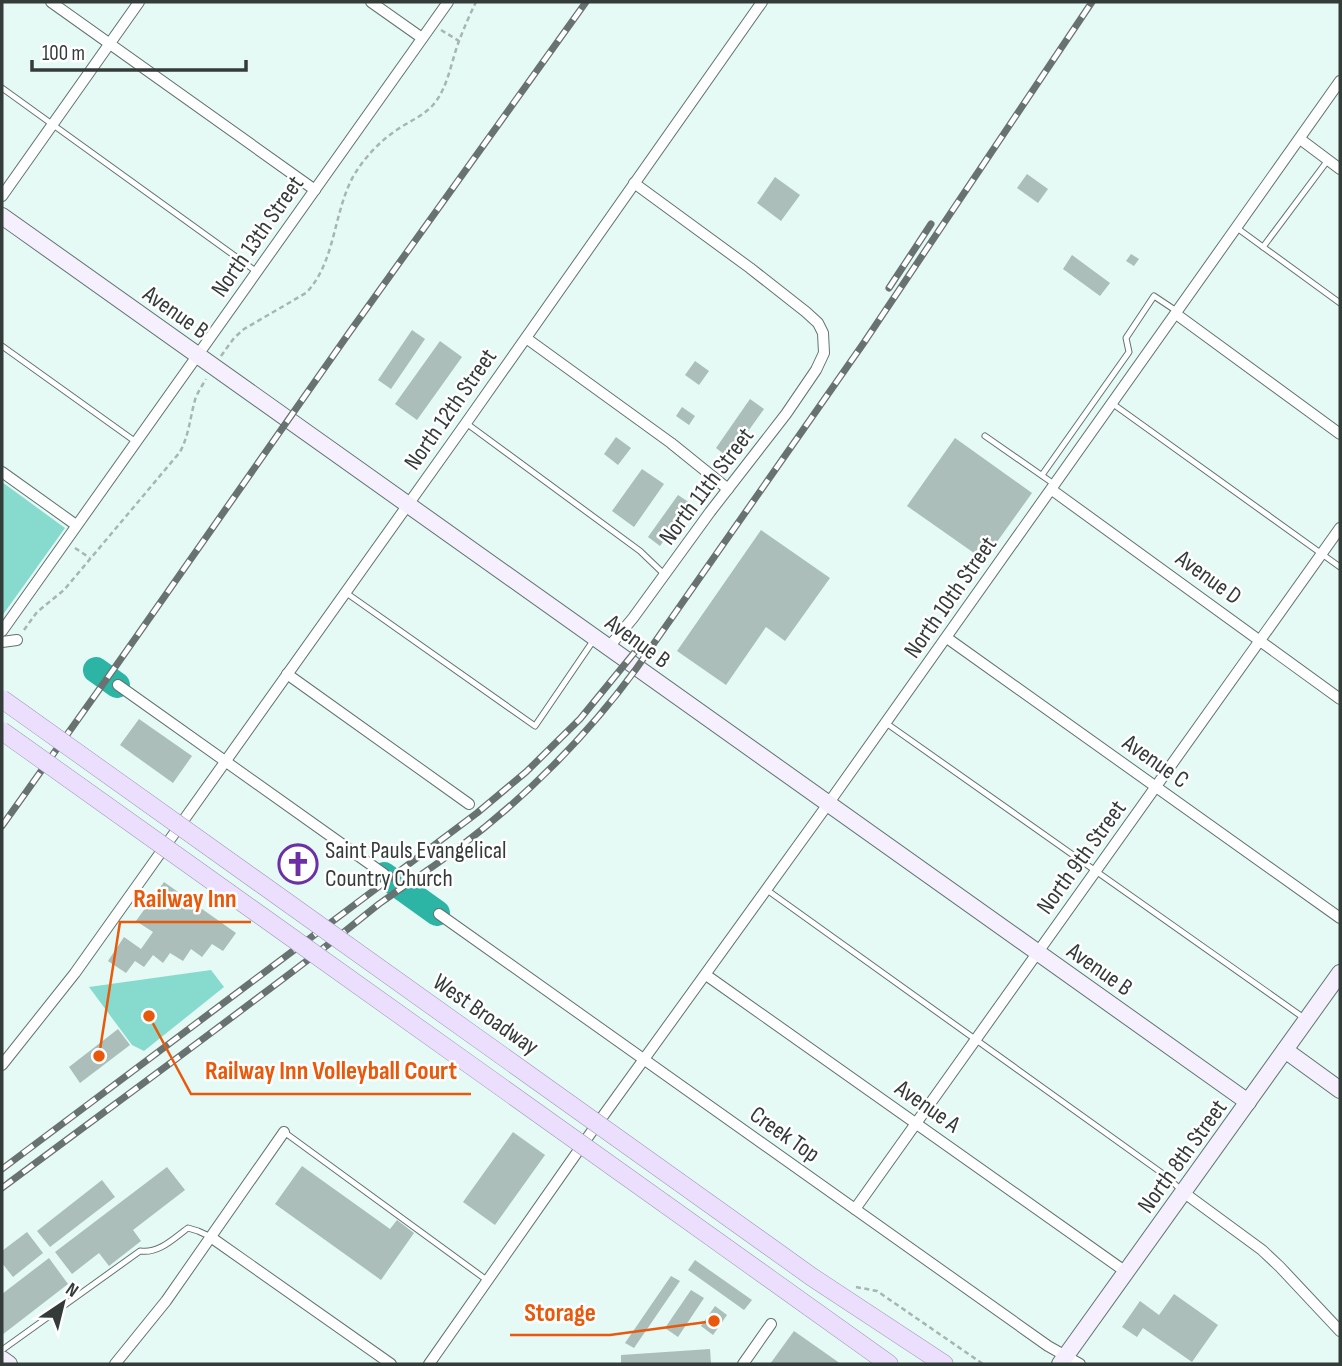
<svg xmlns="http://www.w3.org/2000/svg" width="1342" height="1366" font-family="'Sofia Sans Condensed',sans-serif">
	<rect width="100%" height="100%" fill="#e5f9f5"/>
	<g fill="#87dbce">
		<path d="M2 482 65 528 2 616Z"/>
		<path d="M211 970 224 987 144 1051 132 1045 89 987Z"/>
	</g>
	<g fill="none" stroke-linecap="round" stroke-linejoin="round">
		<g stroke="#2cb4a4" stroke-width="26">
			<path d="M96 670 117 685"/>
			<path d="M384 875 437 913"/>
		</g>
	</g>
	<g fill="#abbeba">
		<path d="M1027 174 1048 189 1038 203 1017 188Z"/>
		<path d="M775 177 800 195 781 221 757 203Z"/>
		<path d="M1131 254 1139 259 1134 266 1126 261Z"/>
		<path d="M1072 255 1110 283 1100 296 1063 269Z"/>
		<path d="M412 330 425 339 391 389 378 380Z"/>
		<path d="M440 341 462 357 417 420 395 404Z"/>
		<path d="M695 361 709 371 699 385 685 375Z"/>
		<path d="M750 399 764 409 729 458 716 448Z"/>
		<path d="M682 407 695 416 689 425 676 416Z"/>
		<path d="M616 437 631 448 618 465 604 454Z"/>
		<path d="M955 438 1032 493 984 560 907 506Z"/>
		<path d="M642 469 664 484 634 527 612 511Z"/>
		<path d="M678 495 690 503 660 546 648 537Z"/>
		<path d="M761 530 830 578 785 641 766 627 726 685 677 651Z"/>
		<path d="M139 719 192 756 173 783 120 745Z"/>
		<path d="M164 882 236 933 223 951 212 944 202 957 191 949 183 961 170 953 163 963 153 955 144 967 135 961 126 973 108 961 124 937 141 949 153 932 136 921Z"/>
		<path d="M118 1029 130 1045 80 1083 69 1067Z"/>
		<path d="M513 1132 545 1155 495 1225 463 1202Z"/>
		<path d="M302 1166 390 1229 397 1220 414 1233 381 1280 275 1204Z"/>
		<path d="M167 1167 185 1190 133 1230 141 1241 109 1266 99 1253 72 1274 55 1252Z"/>
		<path d="M102 1180 115 1197 50 1247 37 1231Z"/>
		<path d="M27 1232 43 1253 13 1277 2 1263V1251Z"/>
		<path d="M49 1258 68 1284 2 1335V1294Z"/>
		<path d="M695 1260 752 1300 744 1310 688 1270Z"/>
		<path d="M671 1276 680 1281 634 1348 625 1343Z"/>
		<path d="M691 1290 704 1298 678 1337 665 1328Z"/>
		<path d="M1174 1294 1218 1325 1192 1362 1143 1328 1137 1337 1122 1327 1140 1301 1159 1315Z"/>
		<path d="M715 1306 727 1315 713 1335 701 1326Z"/>
		<path d="M794 1331 841 1364H770Z"/>
		<path d="M710 1349 711 1363 621 1364V1355Z"/>
	</g>
	<g fill="none" stroke-linecap="round" stroke-linejoin="round">
		<g stroke="#637471" stroke-width="7">
			<g id="lane">
				<path d="M2 88 257 272"/>
				<path d="M1237 228 1340 303"/>
				<path d="M1263 247 1328 160"/>
				<path d="M2 346 136 442"/>
				<path d="M1113 404 1340 567"/>
				<path d="M466 423 640 551 665 575"/>
				<path d="M985 436 1054 484"/>
				<path d="M1042 475 1129 352 1126 338 1154 296 1178 312"/>
				<path d="M345 592 535 726 593 641"/>
				<path d="M886 723 1304 1018"/>
				<path d="M767 890 1166 1176 1181 1190"/>
				<path d="M284 1132 488 1281"/>
				<path d="M2 1350 140 1251C159 1254 174 1238 188 1228L198 1231 209 1236"/>
			</g>
		</g>
		<g stroke="#637471" stroke-width="12">
			<g id="street">
				<path d="M51 2 315 190"/>
				<path d="M371 2 422 38"/>
				<path d="M1300 139 1340 169"/>
				<path d="M2 196 139 2"/>
				<path d="M1176 314 1340 434"/>
				<path d="M526 338 671 443 728 489"/>
				<path d="M2 472 76 525"/>
				<path d="M1052 490 1340 699"/>
				<path d="M2 631 448 2"/>
				<path d="M947 638 1340 918"/>
				<path d="M2 642 17 640"/>
				<path d="M608 648 633 618 710 512 786 414 816 370 824 353 823 333 818 323 806 312 750 268 634 183"/>
				<path d="M287 674 469 804"/>
				<path d="M118 685 384 874"/>
				<path d="M439 914 1048 1346 1080 1364"/>
				<path d="M706 975 1126 1272"/>
				<path d="M2 1065 75 973 466 423 762 2"/>
				<path d="M1183 1192 1262 1250 1280 1267 1340 1331"/>
				<path d="M855 1209 1340 528"/>
				<path d="M212 1238 391 1364"/>
				<path d="M115 1364 166 1301 284 1132"/>
				<path d="M429 1364 590 1134 828 804 1340 81"/>
				<path d="M743 1364 771 1324"/>
			</g>
		</g>
		<g stroke="#637471" stroke-width="18">
			<g id="secondary">
				<path d="M2 216 1248 1102"/>
				<path d="M1285 1050 1340 1090"/>
				<path d="M2 1359 9 1364"/>
				<path d="M1060 1364 1340 973"/>
			</g>
		</g>
		<g stroke="#a298b8" stroke-width="19">
			<g id="primary">
				<path d="M679 1182 812 1277 944 1364"/>
				<path d="M665 1204 889 1364"/>
			</g>
		</g>
		<g stroke="#a6b6b3" stroke-width="2.5" stroke-dasharray="5 3.5" stroke-linecap="butt">
			<path d="M441 30 459 41"/>
			<path d="M221 356 234 338 244 329 306 293C336 262 333 212 354 175 365 157 380 141 398 129 410 121 423 116 433 105 448 88 451 62 459 41 464 28 470 14 476 2"/>
			<path d="M75 548 90 558"/>
			<path d="M24 630 37 612 64 590 180 452C189 435 190 418 195 400 197 393 202 386 206 379"/>
			<path d="M856 1287 877 1291 983 1364"/>
		</g>
		<use href="#lane" stroke="#fff" stroke-width="5"/>
		<use href="#street" stroke="#fff" stroke-width="10"/>
		<use href="#secondary" stroke="#f5effe" stroke-width="16"/>
		<use href="#primary" stroke="#ebdffd" stroke-width="18"/>
		<g stroke="#687371" stroke-width="7">
			<g id="rail">
				<path d="M889 288 931 224"/>
				<path d="M2 826 118 663 349 333 586 2"/>
				<path d="M2 1169 477 813 526 772 580 719 643 642"/>
				<path d="M2 1188C108 1109 215 1031 321 950 341 935 360 919 379 904 405 885 432 868 457 849 524 799 587 736 636 669L863 344 1092 2"/>
			</g>
		</g>
		<use href="#rail" stroke="#fff" stroke-width="4.5" stroke-dasharray="13" stroke-linecap="butt"/>
		<g stroke="#a298b8" stroke-width="19" stroke-linecap="butt">
			<g id="primary-bridge">
				<path d="M2 699 679 1182"/>
				<path d="M2 731 665 1204"/>
			</g>
		</g>
		<use href="#primary-bridge" stroke="#ebdffd" stroke-width="18"/>
	</g>
	<defs>
		<g id="church-ring" transform="scale(2.0125)"><circle r="9.5" fill="#fff" stroke="#6c2fa5" stroke-width="1.5"/><path d="M-1.2-6h2.4v3.5h3.3v2.4h-3.3V6h-2.4V-.1h-3.3v-2.4h3.3Z" fill="#6c2fa5"/></g>
	</defs>
	<g fill-rule="evenodd">
		<use href="#church-ring" x="298" y="864"/>
	</g>
	<g text-anchor="middle" stroke-width="5" stroke-linejoin="round" paint-order="stroke">
		<g font-size="24" fill="#343c3a" stroke="#fff">
			<text transform="translate(257 236) rotate(-55)" y="8">North 13th Street</text>
			<text transform="translate(176 312) rotate(35)" y="8">Avenue B</text>
			<text transform="translate(450 409) rotate(-55)" y="8">North 12th Street</text>
			<text transform="translate(706 486) rotate(-53)" y="8">North 11th Street</text>
			<text transform="translate(1209 577) rotate(36)" y="8">Avenue D</text>
			<text transform="translate(950 597) rotate(-55)" y="8">North 10th Street</text>
			<text transform="translate(638 641) rotate(36)" y="8">Avenue B</text>
			<text transform="translate(1156 761) rotate(35)" y="8">Avenue C</text>
			<text transform="translate(1081 857) rotate(-54)" y="8">North 9th Street</text>
			<text transform="translate(1100 969) rotate(35)" y="8">Avenue B</text>
			<text transform="translate(486 1014) rotate(35)" y="8">West Broadway</text>
			<text transform="translate(928 1106) rotate(35)" y="8">Avenue A</text>
			<text transform="translate(785 1134) rotate(35)" y="8">Creek Top</text>
			<text transform="translate(1182 1156) rotate(-54)" y="8">North 8th Street</text>
		</g>
		<g font-size="24" fill="#343c3a" stroke="#fff" text-anchor="start">
			<text x="325" y="858">Saint Pauls Evangelical<tspan x="325" dy="28">Country Church</tspan></text>
		</g>
	</g>
	<path fill="none" stroke="#e8590c" stroke-width="2.5" d="M99 1056L120 922H251M149 1016L191 1094H471M714 1321L610 1335H510"/>
	<g fill="#e8590c" stroke="#fff" stroke-width="2.5">
		<circle cx="99" cy="1056" r="7"/>
		<circle cx="149" cy="1016" r="7"/>
		<circle cx="714" cy="1321" r="7"/>
	</g>
	<g font-size="26" text-anchor="middle" font-weight="bold" fill="#e8590c" stroke="#fff" stroke-width="5" stroke-linejoin="round" paint-order="stroke">
		<text x="185" y="907">Railway Inn</text>
		<text x="331" y="1079">Railway Inn Volleyball Court</text>
		<text x="560" y="1321">Storage</text>
	</g>
	<rect width="1342" height="1366" fill="none" stroke="#343c3a" stroke-width="7"/>
	<g transform="translate(63 1303) rotate(35)" stroke="#ffffff" stroke-width="5" paint-order="stroke">
	<path d="M0-5L12 26L0 18L-12 26Z" fill="#343c3a"/>
	<text y="-10" font-size="19" font-weight="bold" text-anchor="middle" fill="#343c3a">N</text>
	</g>
	<path d="M32 60v10h214v-10" fill="none" stroke="#343c3a" stroke-width="3.5"/>
	<text x="42" y="60" font-size="21" fill="#343c3a" stroke="#ffffff" stroke-width="5" paint-order="stroke">100 m</text>
</svg>
